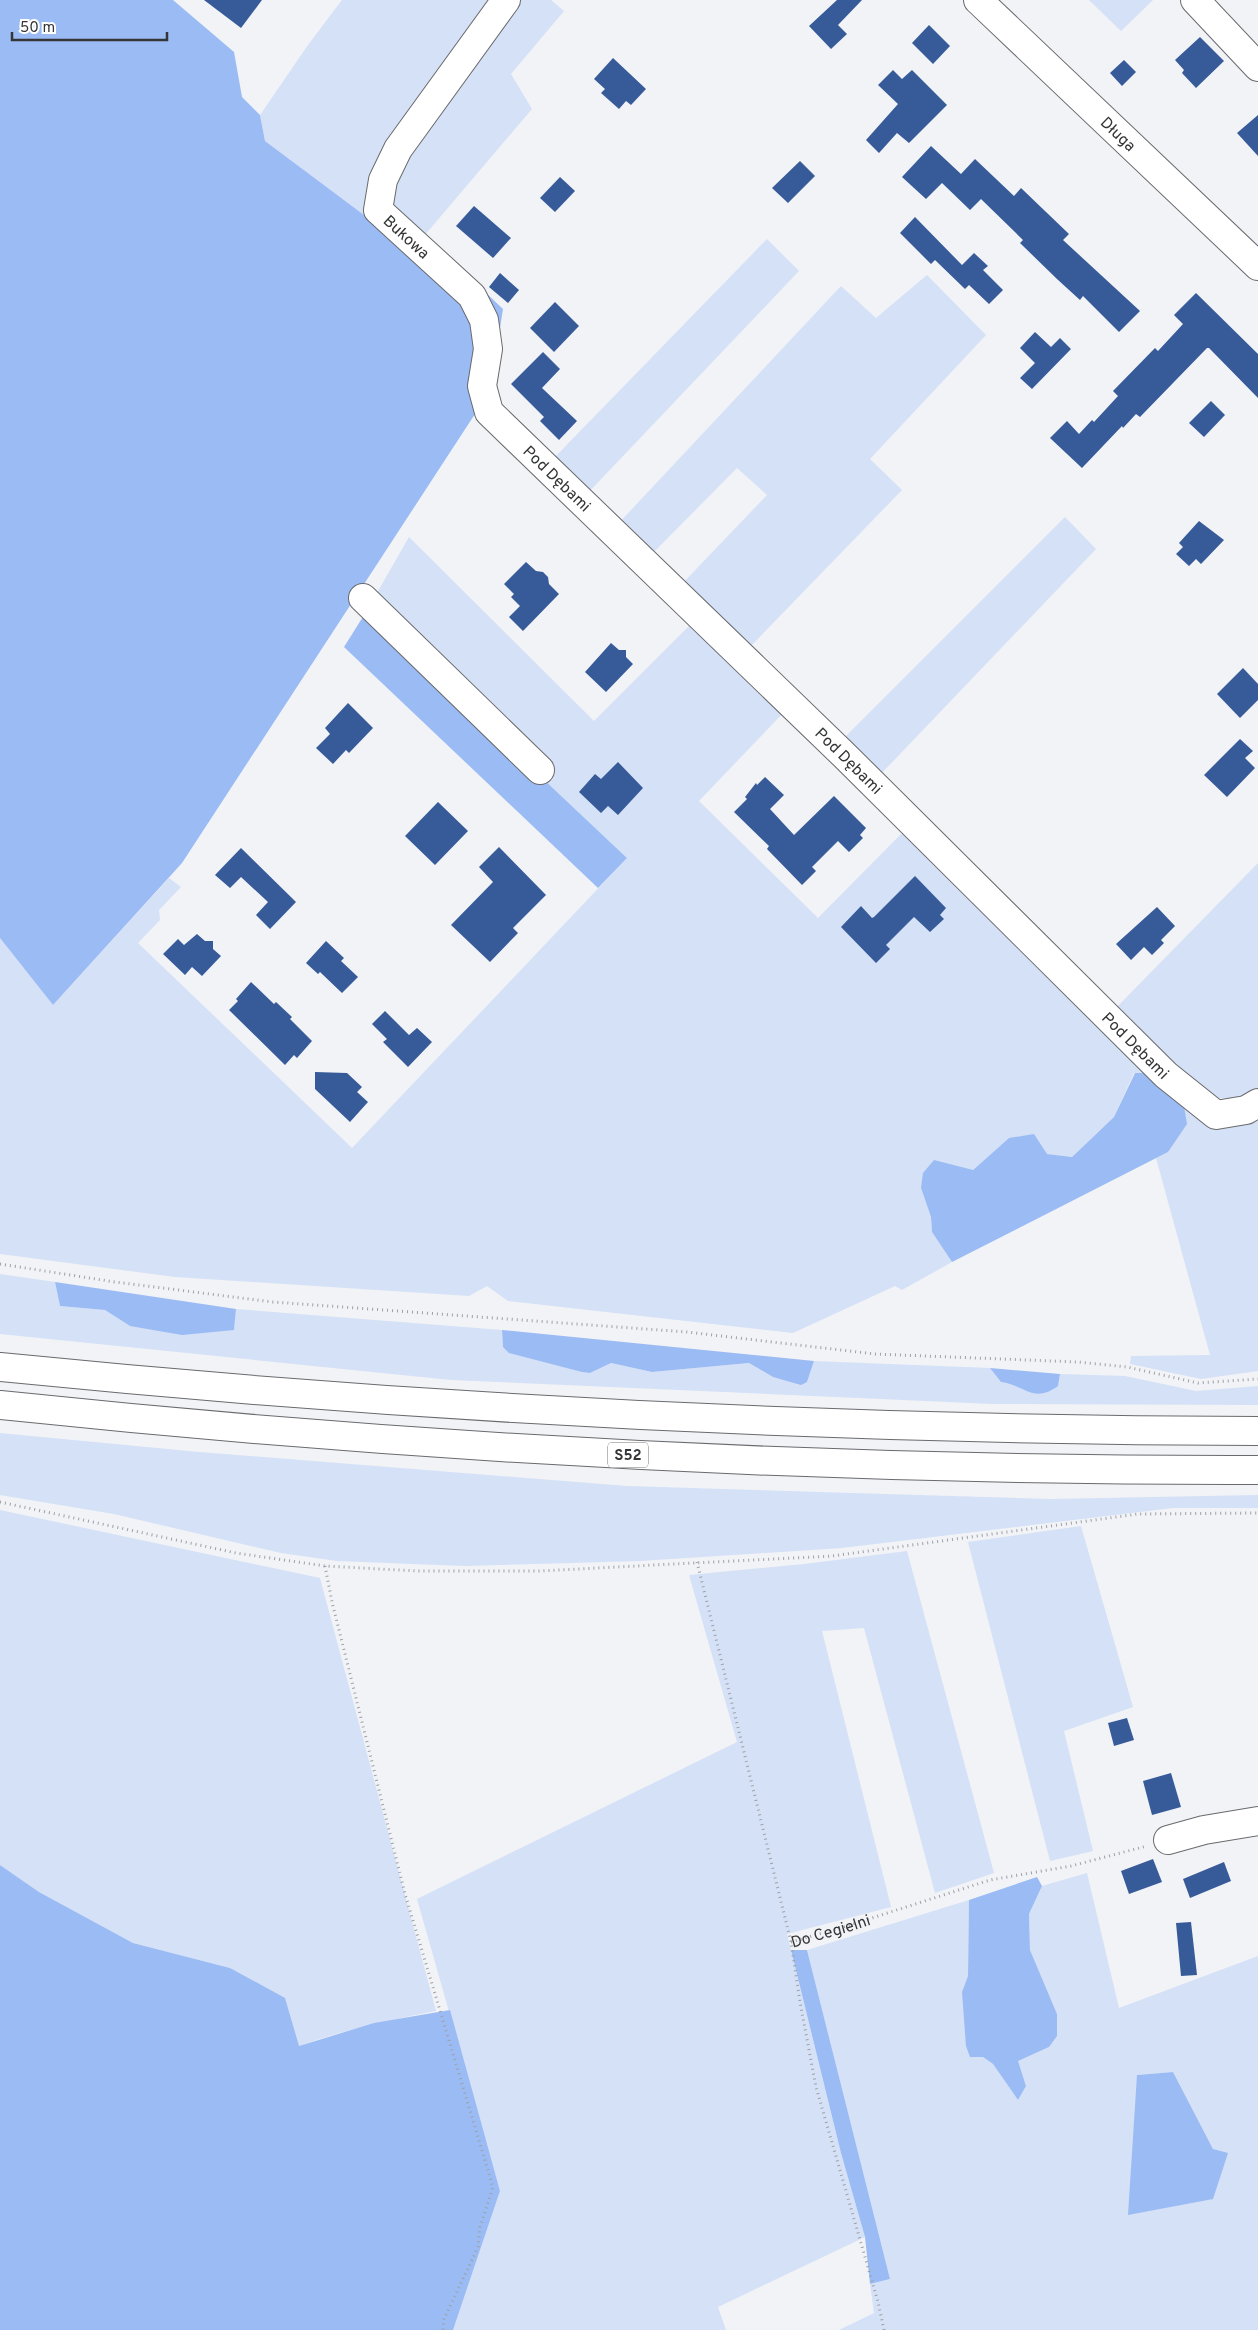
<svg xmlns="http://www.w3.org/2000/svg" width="1258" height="2330" font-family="Overpass,sans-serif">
	<rect width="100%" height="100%" fill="#f1f3f7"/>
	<g fill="#d5e1f6" fill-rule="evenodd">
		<path d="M342 0H551L564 11 511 74 532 109 424 236 383 195 364 215 265 141 260 115 308 45Z"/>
		<path d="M1089 0H1153L1121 31Z"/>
		<path d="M767 239 799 271 585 496 553 459Z"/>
		<path d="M927 275 986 335 870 459 902 490 748 649 680 586 767 495 737 468 649 557 616 526 841 286 876 318Z"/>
		<path d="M1065 517 1096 549 878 777 841 741Z"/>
		<path d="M409 537 594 721 696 619 786 710 699 801 818 918 906 829 1152 1073H1134L1114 1117 1072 1157 1047 1154 1009 1138 973 1170 921 1188 931 1217 932 1232 952 1262 902 1290 895 1286 793 1333 508 1301 487 1286 469 1296 175 1277 0 1254V938L53 1005 169 878 181 887 159 910 160 920 138 943 352 1148 627 858 366 612Z"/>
		<path d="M1258 863V1091L1245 1098H1215L1173 1066 1114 1010Z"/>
		<path d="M1184 1106 1258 1110V1371L1201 1379 1130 1364 1131 1356 1210 1355 1156 1158 1168 1152Z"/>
		<path d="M0 1274 55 1282 60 1306 105 1310 130 1326 234 1330 236 1309 502 1330 503 1347 582 1372 590 1373 611 1363 652 1372 749 1363 773 1377 807 1382 814 1361 990 1368 1001 1382 1058 1386 1060 1374 1125 1376 1196 1391 1258 1386V1405L993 1404 451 1380 0 1334Z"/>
		<path d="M0 1433 199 1452 627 1486 1050 1499 1258 1495V1508H1173L842 1548 640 1561 465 1566 337 1561 281 1553 114 1514 0 1495Z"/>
		<path d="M0 1510 320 1578 436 2011C389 2020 344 2030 299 2046L230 1968 133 1943 39 1892 0 1865Z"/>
		<path d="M1081 1526 1133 1707 1064 1731 1093 1851 1050 1861 968 1542Z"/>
		<path d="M907 1551 994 1873 935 1893 864 1628 822 1631 891 1907 787 1934 841 2153 865 2237 718 2307 726 2330H453L500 2191 417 1899 737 1742 689 1575 804 1564Z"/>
		<path d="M1087 1873 1119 2008 1258 1956V2330H839L874 2313 870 2284 890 2279 807 1950 969 1900 968 1976 962 1992 983 2057 993 2064 1018 2100 1026 2085 1017 2061 1049 2047 1057 2014 1030 1950 1029 1914 1042 1886ZM1173 2072 1213 2149 1137 2075Z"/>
	</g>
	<g fill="#9bbbf4">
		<path d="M0 0H173L234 52 242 97 260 115 265 141 364 215 382 195 503 309 490 391 182 863 53 1005 0 938Z"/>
		<path d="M366 612 627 858 598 888 344 647Z"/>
		<path d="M1135 1073H1152L1184 1106 1187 1124 1168 1152 952 1262 932 1232 931 1217 921 1188 923 1173 934 1160 973 1170 1009 1138 1034 1134 1047 1154 1072 1157 1114 1117Z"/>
		<path d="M55 1282 236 1309 234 1330 182 1335 130 1326 105 1310 60 1306Z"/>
		<path d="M502 1330 814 1361 807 1382 801 1385 773 1377 749 1363 652 1372 611 1363 590 1373 582 1372 509 1353 503 1347Z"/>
		<path d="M990 1368 1060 1374 1058 1386C1033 1404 1025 1385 1001 1382Z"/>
		<path d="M0 1865 39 1892 133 1943 230 1968 285 1998 299 2046 374 2023 450 2010 500 2191 453 2330H0Z"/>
		<path d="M1037 1877 1042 1886 1029 1914 1030 1950 1057 2014V2036L1049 2047 1018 2061 1026 2086 1018 2100 993 2064 983 2057H970L966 2046 962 1992 968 1976 969 1900Z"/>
		<path d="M791 1950H807L890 2279 870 2284 865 2237 841 2153Z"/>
		<path d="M1173 2072 1213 2149 1228 2153 1213 2199 1128 2215 1137 2075Z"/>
	</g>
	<g fill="#375a99">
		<path d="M204 0H262L241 28Z"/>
		<path d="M837 0H862L838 25 847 34 831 49 809 26Z"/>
		<path d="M929 25 950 46 933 64 912 43Z"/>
		<path d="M1200 37 1224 61 1196 88 1182 73 1184 70 1175 60Z"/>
		<path d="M613 58 646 89 631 105 626 101 619 109 601 93 605 89 594 79Z"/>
		<path d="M1124 60 1136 72 1122 86 1110 73Z"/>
		<path d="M893 70 902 79 912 70 947 105 909 143 897 133 879 153 866 140 898 104 878 85Z"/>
		<path d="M1258 115V156L1237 133Z"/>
		<path d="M931 146 961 174 975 159 1014 196 1021 188 1069 234 1063 240 1140 311 1119 332 1083 296 1080 300 1057 279 1020 243 1023 240 981 199 970 210 942 183 926 199 902 177Z"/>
		<path d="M800 161 815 176 788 203 772 188Z"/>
		<path d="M560 177 575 191 555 212 540 198Z"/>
		<path d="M474 206 511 238 493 258 456 226Z"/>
		<path d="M915 217 962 265 974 253 988 266 983 270 1003 290 989 304 969 285 965 289 935 260 931 264 900 233Z"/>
		<path d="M500 273 519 290 508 303 489 287Z"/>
		<path d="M1196 293 1258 354V398L1209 348H1207L1140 417 1136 414 1123 428 1122 426 1082 468 1050 438 1067 421 1079 434 1092 420 1094 422 1118 396 1113 391 1155 348 1158 351 1183 324 1174 315Z"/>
		<path d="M555 302 579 326 554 352 530 328Z"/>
		<path d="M1035 332 1051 347 1060 338 1071 349 1032 389 1020 378 1035 363 1020 348Z"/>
		<path d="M543 352 560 369 542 388 577 421 559 440 540 421 544 417 511 384Z"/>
		<path d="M1211 401 1225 415 1204 437 1189 423Z"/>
		<path d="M1199 521 1224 540 1201 564 1196 559 1189 566 1176 554 1183 547 1179 543Z"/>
		<path d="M526 562 536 571 543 572 548 577 549 584 559 594 523 631 509 617 520 606 511 597 514 594 504 584Z"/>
		<path d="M611 643 619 650H626V657L633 664 606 692 585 672Z"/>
		<path d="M1243 668 1258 684V700L1240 718 1217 694Z"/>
		<path d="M348 703 373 728 349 753 346 750 333 764 316 748 330 734 325 728Z"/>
		<path d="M1240 739 1253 751 1245 758 1255 768 1227 797 1204 775Z"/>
		<path d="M618 762 643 788 618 815 608 806 601 813 579 792 595 774 601 779Z"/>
		<path d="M765 777 784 795 770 809 794 835 834 796 866 828 860 835 863 838 849 852 838 841 812 867 816 871 802 885 767 849 769 846 734 812 747 799 745 797 756 783 757 785Z"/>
		<path d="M438 802 468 831 435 865 405 836Z"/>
		<path d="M499 847 546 895 513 928 518 933 490 962 451 925 493 882 479 867Z"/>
		<path d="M241 848 296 902 270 929 256 915 268 902 241 877 230 888 215 875Z"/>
		<path d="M915 876 946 908 940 915 944 919 930 932 914 917 886 945 890 949 876 963 841 927 861 906 872 918 874 917Z"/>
		<path d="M1157 907 1175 926 1161 940 1164 943 1152 955 1144 947 1131 960 1116 944Z"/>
		<path d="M197 934 205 941H213V949L221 956 202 976 192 967 185 975 163 954 178 939 184 945Z"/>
		<path d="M326 941 344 958 341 961 358 977 342 993 320 972 318 974 306 963Z"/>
		<path d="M251 982 274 1004 276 1002 292 1017 290 1019 312 1041 297 1058 294 1055 285 1065 229 1010 238 1001 236 999Z"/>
		<path d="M385 1011 409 1035 417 1028 432 1042 408 1067 383 1042 387 1039 372 1024Z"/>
		<path d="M315 1072 347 1073 362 1087 357 1092 368 1102 350 1122 315 1089Z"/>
		<path d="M1127 1718 1134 1740 1114 1746 1108 1723Z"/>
		<path d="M1171 1773 1181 1807 1152 1815 1143 1781Z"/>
		<path d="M1153 1859 1162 1882 1129 1894 1121 1871Z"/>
		<path d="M1224 1862 1231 1881 1190 1898 1183 1879Z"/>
		<path d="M1191 1922 1197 1975 1181 1976 1176 1923Z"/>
	</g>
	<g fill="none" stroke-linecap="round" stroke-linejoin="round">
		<g stroke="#696a6d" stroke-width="30">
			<g id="minor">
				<path id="s2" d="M506 0 398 149 383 180 378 210 472 296 484 320 488 349 482 386 489 412 844 755 1166 1075 1216 1115 1246 1110 1258 1103"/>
				<path id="s3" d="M978 0 1258 266"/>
				<path d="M1195 0 1258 67"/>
				<path d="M363 598 540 770"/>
				<path d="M1168 1840 1204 1830 1258 1821"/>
			</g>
		</g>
		<g stroke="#696a6d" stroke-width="30">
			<g id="highway">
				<path d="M0 1367C418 1409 838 1430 1258 1431"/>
				<path d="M0 1405C418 1449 838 1471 1258 1470"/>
			</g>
		</g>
		<g stroke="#9ea0a3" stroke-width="3" stroke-dasharray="1 4" stroke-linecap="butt">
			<path d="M0 1264 115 1282 273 1302 687 1332 875 1354 1078 1362 1127 1367 1198 1383 1258 1379"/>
			<path d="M0 1502 236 1553 325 1566 417 1571H538L832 1556 1138 1514 1258 1513"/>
			<path d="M697 1562 791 1942 800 2002 816 2087 878 2302 884 2330"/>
			<path d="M325 1566 332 1602 405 1894 493 2187 480 2227 478 2247 444 2319 443 2330"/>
			<path id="s1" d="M791 1942 847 1926 990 1880 1071 1866 1147 1846"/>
		</g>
		<use href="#minor" stroke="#fff" stroke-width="28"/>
		<use href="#highway" stroke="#fff" stroke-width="28"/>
	</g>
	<g text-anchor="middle" stroke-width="5" stroke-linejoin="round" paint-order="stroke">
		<rect fill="#fff" stroke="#717272" stroke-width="1" x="608" y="1442.5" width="40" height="25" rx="4"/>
		<g font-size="15" font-weight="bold" fill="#343536">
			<text x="628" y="1460">S52</text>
		</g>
		<g font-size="16" fill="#343536" stroke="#fff">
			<text dy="6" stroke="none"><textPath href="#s3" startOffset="194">Długa</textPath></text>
			<text dy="6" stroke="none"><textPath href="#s2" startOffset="288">Bukowa</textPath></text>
			<text dy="6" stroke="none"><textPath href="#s2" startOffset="592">Pod Dębami</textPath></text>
			<text dy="6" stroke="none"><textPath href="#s2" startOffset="998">Pod Dębami</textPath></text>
			<text dy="6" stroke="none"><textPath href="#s2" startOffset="1402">Pod Dębami</textPath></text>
			<text dy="6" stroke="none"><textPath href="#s1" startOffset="41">Do Cegielni</textPath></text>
		</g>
	</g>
	<path d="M12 32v8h155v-8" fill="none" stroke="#343536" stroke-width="2.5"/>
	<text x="20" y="32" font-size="15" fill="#343536" stroke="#ffffff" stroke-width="4" paint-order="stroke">50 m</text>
</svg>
